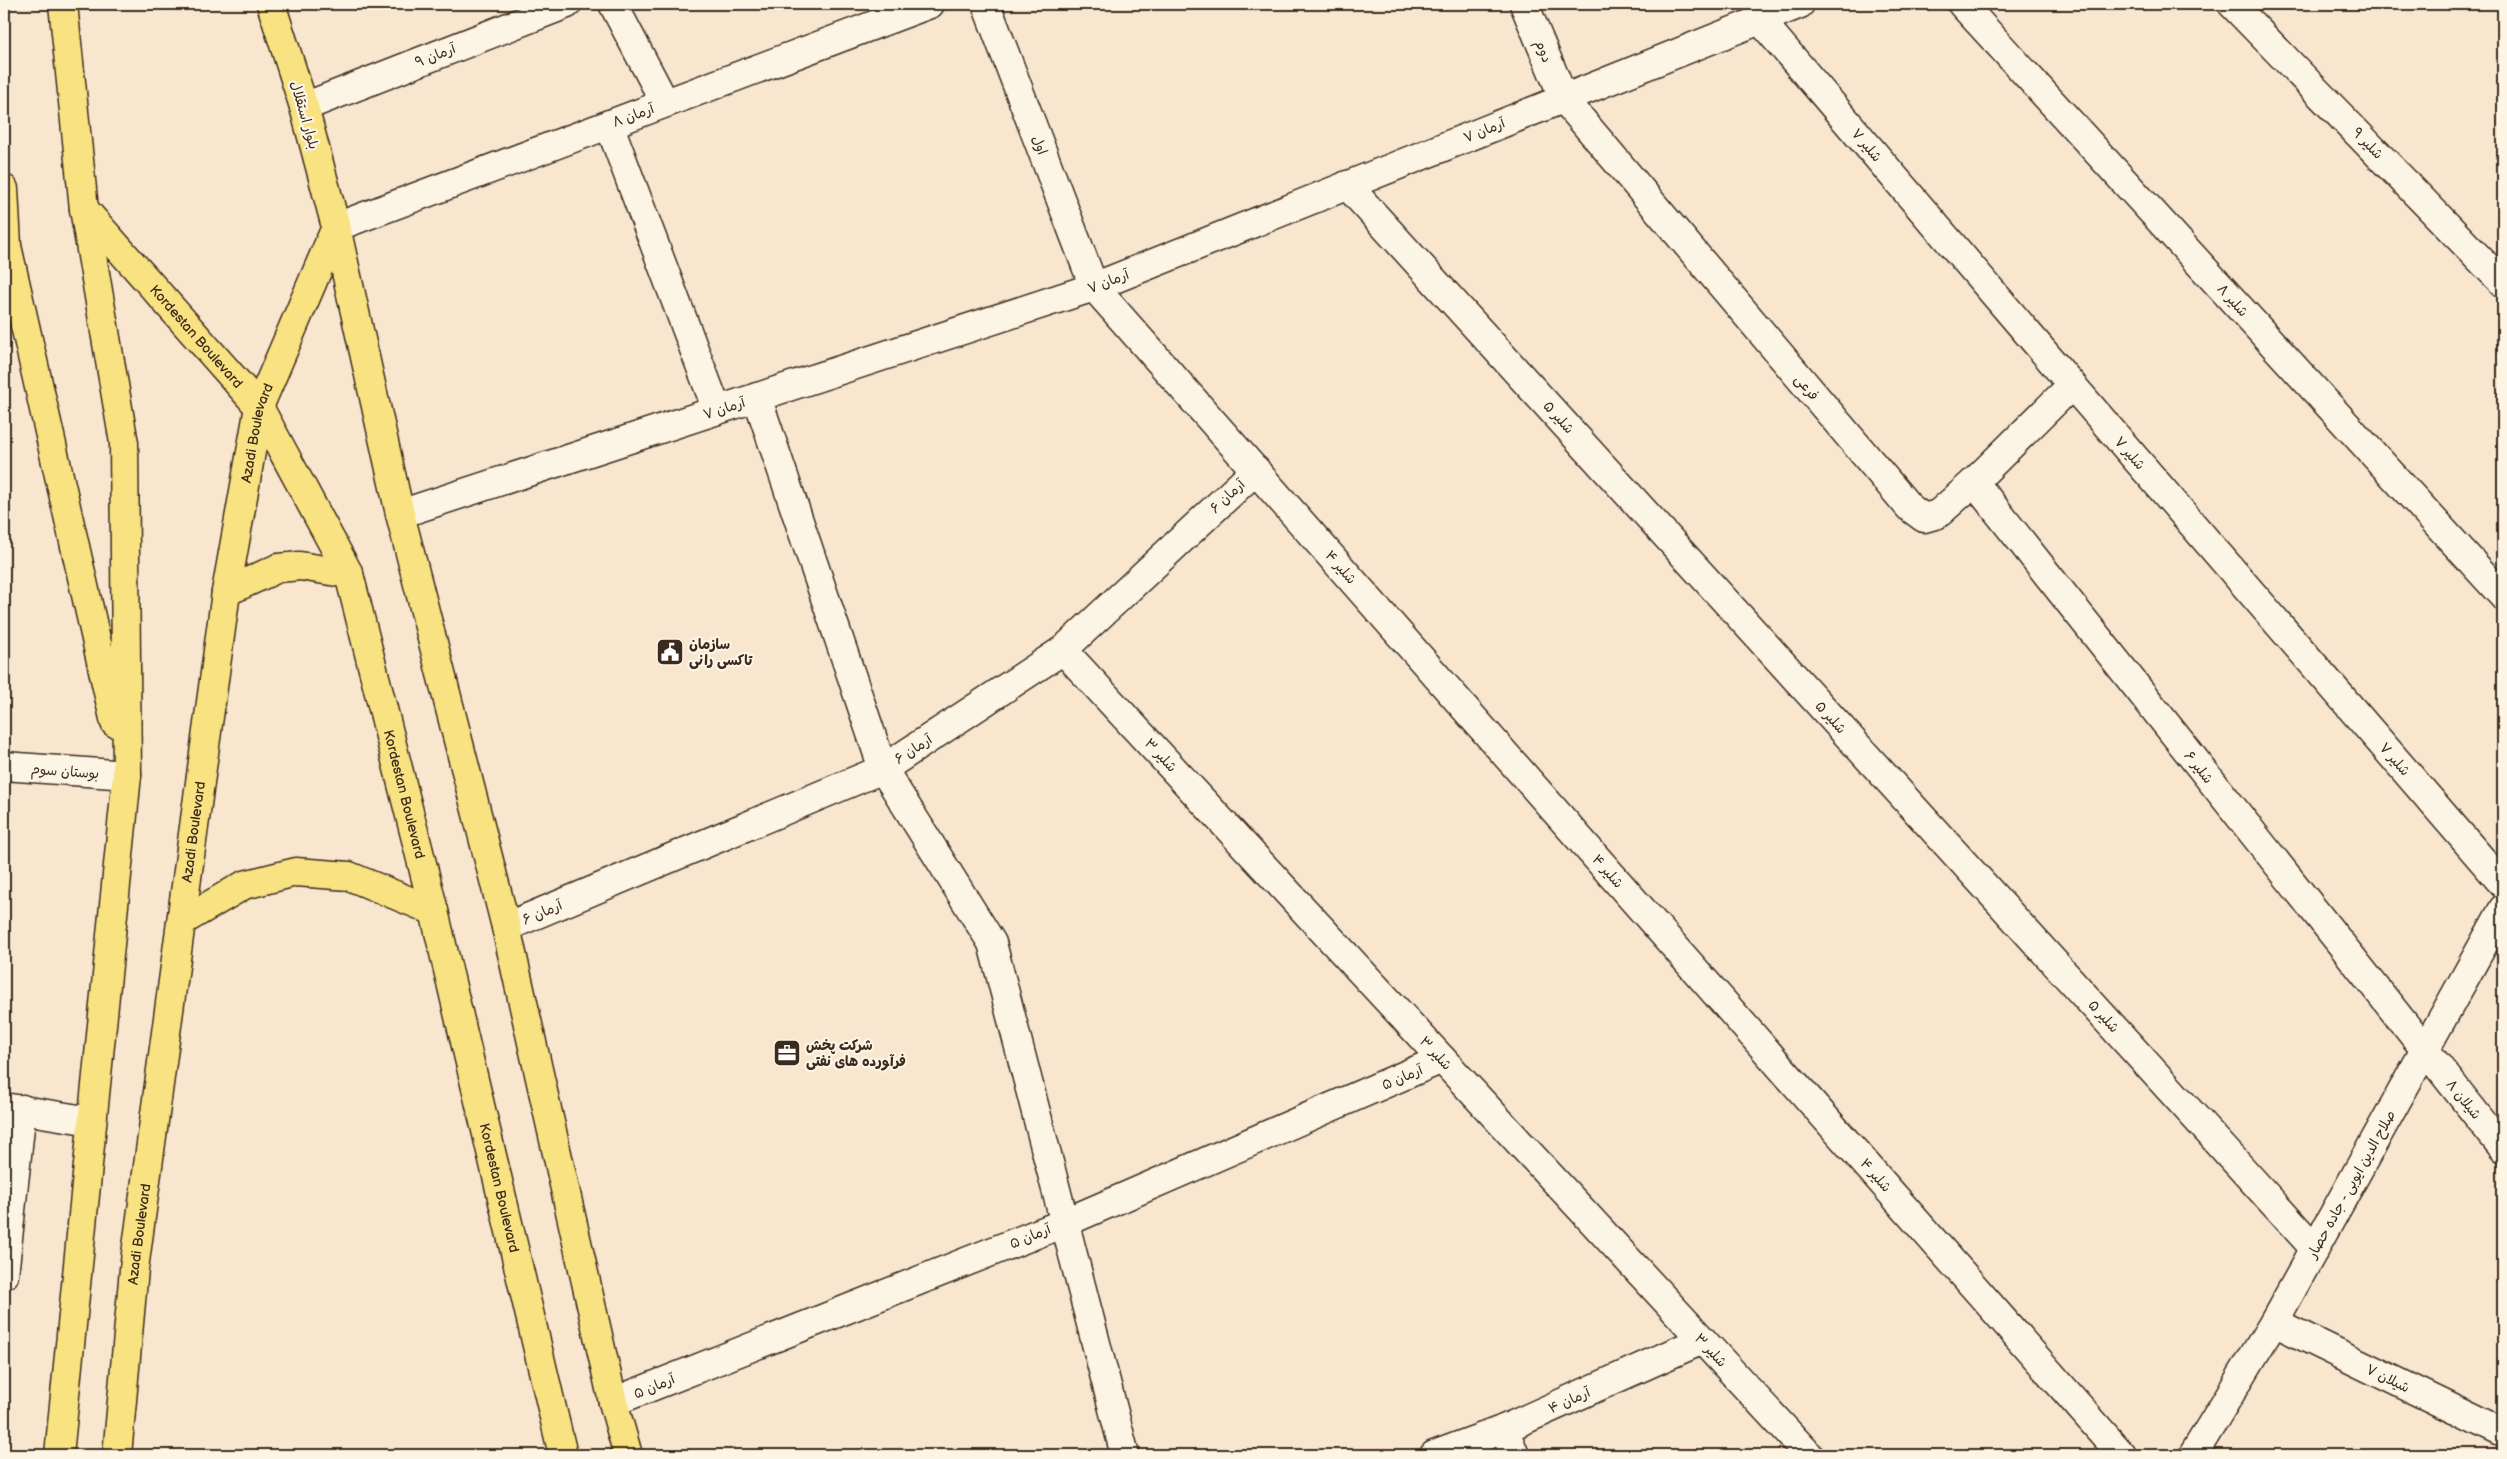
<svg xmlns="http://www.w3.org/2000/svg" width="2507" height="1459" font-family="'Balsamiq Sans','Playpen Sans Arabic',sans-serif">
	<rect width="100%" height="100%" fill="#f8e6cf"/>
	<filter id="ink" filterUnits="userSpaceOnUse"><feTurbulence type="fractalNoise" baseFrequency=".02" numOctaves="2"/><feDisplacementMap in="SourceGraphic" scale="10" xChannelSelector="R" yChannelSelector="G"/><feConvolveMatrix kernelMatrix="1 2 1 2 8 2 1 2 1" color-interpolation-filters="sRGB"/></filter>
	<g filter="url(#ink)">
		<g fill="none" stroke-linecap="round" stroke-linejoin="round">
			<g stroke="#3b2a1e" stroke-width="31">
				<g id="minor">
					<path d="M613 4 665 103"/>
					<path d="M986 4 1094 287 2122 1455"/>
					<path d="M1524 4 1564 99 1909 507 1924 518 1938 514 1974 482 2072 385"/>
					<path d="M1962 4 2503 596"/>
					<path d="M2232 4 2503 283"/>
					<path d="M1760 20 2072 385 2503 884"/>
					<path d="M304 107 567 4"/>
					<path d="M609 124 717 410"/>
					<path d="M1347 185 2315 1249"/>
					<path d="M336 227 930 4"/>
					<path d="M757 397 883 769 992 943 1125 1455"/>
					<path d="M1974 482 2503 1148"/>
					<path d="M400 514 1094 287 1800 4"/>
					<path d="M1063 650 1809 1455"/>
					<path d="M4 766 127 775"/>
					<path d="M506 927 883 769 1063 650 1256 470"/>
					<path d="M4 1107 91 1121"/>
					<path d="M4 1275 22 1109"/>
					<path d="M2274 1322 2503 1433"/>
					<path d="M613 1402 1064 1223 1442 1059"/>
					<path d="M1504 1429 1515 1455"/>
					<path d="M1434 1455 1504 1429 1702 1340"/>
					<path d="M2193 1455 2274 1322 2503 909"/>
				</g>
			</g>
			<g stroke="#3b2a1e" stroke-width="31">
				<g id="major">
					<path d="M271 4 304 107 336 227 400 514 506 927 613 1402 628 1455"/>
					<path d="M4 189 7 246 115 723"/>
					<path id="s1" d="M84 209 259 407 349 574 434 911 563 1455"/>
					<path d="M226 592 278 568 300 566 349 574"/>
					<path d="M181 922 244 885 296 872 349 876 434 911"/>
					<path d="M59 1455 127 775 124 443 84 209 63 4"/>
					<path id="s2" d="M117 1455 134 1269 181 922 226 592 259 407 336 227"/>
				</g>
			</g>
			<use href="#minor" stroke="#fcf5e5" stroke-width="28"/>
			<use href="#major" stroke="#f8e281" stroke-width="28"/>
		</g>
	</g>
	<defs>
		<g id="civic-square" transform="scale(1.4375)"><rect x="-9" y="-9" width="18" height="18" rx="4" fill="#3b2a1e" stroke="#fcf5e5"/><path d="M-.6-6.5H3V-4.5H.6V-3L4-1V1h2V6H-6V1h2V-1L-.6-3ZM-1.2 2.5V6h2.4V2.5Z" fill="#fff"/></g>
		<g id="office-square" transform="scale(1.4375)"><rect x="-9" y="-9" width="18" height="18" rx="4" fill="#3b2a1e" stroke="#fcf5e5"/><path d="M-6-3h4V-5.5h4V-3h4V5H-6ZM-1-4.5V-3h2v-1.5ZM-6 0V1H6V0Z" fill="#fff"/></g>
	</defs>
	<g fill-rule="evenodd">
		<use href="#civic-square" x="670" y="652"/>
		<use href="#office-square" x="787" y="1053"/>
	</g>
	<g text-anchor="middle" stroke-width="4.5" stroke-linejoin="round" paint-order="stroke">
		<g font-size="14" fill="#3b2a1e" stroke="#fcf5e5">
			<text transform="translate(1544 51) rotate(68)" y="5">دوم</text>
			<text transform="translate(435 55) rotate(-21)" y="5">آرمان ۹</text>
			<text transform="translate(305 115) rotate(74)" y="5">بلوار استقلال</text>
			<text transform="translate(633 115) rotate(-20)" y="5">آرمان ۸</text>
			<text transform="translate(1484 130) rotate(-22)" y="5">آرمان ۷</text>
			<text transform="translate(2368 143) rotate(46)" y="5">شلیر ۹</text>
			<text transform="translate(1040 145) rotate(69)" y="5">اول</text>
			<text transform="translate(1867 145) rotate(50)" y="5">شلیر ۷</text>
			<text transform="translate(1108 281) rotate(-21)" y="5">آرمان ۷</text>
			<text transform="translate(2233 300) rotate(48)" y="5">شلیر ۸</text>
			<text dy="5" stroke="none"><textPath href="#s1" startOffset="170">Kordestan Boulevard</textPath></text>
			<text transform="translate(1807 387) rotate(50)" y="5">فرعی</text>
			<text transform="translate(724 408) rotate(-18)" y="5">آرمان ۷</text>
			<text transform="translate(1559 417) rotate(48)" y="5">شلیر ۵</text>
			<text dy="5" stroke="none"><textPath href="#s2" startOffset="1032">Azadi Boulevard</textPath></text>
			<text transform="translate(2130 453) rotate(49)" y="5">شلیر ۷</text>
			<text transform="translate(1227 496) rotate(-43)" y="5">آرمان ۶</text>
			<text transform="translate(1341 567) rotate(49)" y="5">شلیر ۴</text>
			<text transform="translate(1831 717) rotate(48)" y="5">شلیر ۵</text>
			<text transform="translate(913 749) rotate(-33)" y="5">آرمان ۶</text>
			<text transform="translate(1161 755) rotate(47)" y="5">شلیر ۳</text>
			<text transform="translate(2395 759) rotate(49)" y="5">شلیر ۷</text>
			<text transform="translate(2199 767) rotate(52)" y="5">شلیر ۶</text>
			<text transform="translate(65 771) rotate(4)" y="5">بوستان سوم</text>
			<text dy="5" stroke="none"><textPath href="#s1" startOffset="681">Kordestan Boulevard</textPath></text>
			<text dy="5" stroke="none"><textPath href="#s2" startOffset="628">Azadi Boulevard</textPath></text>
			<text transform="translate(1608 871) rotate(49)" y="5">شلیر ۴</text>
			<text transform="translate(542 912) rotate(-23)" y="5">آرمان ۶</text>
			<text transform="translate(2104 1016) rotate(48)" y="5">شلیر ۵</text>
			<text transform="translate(1436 1053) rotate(47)" y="5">شلیر ۳</text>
			<text transform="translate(1402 1077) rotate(-23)" y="5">آرمان ۵</text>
			<text transform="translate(2464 1099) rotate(51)" y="5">شیلان ۸</text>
			<text transform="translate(1876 1175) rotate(49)" y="5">شلیر ۴</text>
			<text transform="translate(2351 1184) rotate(-61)" y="5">صلاح الدین ایوبی - جاده حصار</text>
			<text dy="5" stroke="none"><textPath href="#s1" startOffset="1086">Kordestan Boulevard</textPath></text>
			<text dy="5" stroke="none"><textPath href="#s2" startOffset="222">Azadi Boulevard</textPath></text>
			<text transform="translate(1030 1236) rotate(-22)" y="5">آرمان ۵</text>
			<text transform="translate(1711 1350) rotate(47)" y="5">شلیر ۳</text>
			<text transform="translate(2388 1378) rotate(26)" y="5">شیلان ۷</text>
			<text transform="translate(654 1386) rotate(-22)" y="5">آرمان ۵</text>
			<text transform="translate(1569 1400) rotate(-24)" y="5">آرمان ۴</text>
		</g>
		<g font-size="14" font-weight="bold" fill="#3b2a1e" stroke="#fcf5e5" text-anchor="start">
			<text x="689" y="649">سازمان<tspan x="689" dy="16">تاکسی رانی</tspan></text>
			<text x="806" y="1050">شرکت پخش<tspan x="806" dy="16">فرآورده های نفتی</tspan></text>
		</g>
	</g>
	<rect width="2507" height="1459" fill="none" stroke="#fcf5e5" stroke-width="20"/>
	<rect x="10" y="10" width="2487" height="1439" fill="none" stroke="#3b2a1e" stroke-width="2" filter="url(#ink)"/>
</svg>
